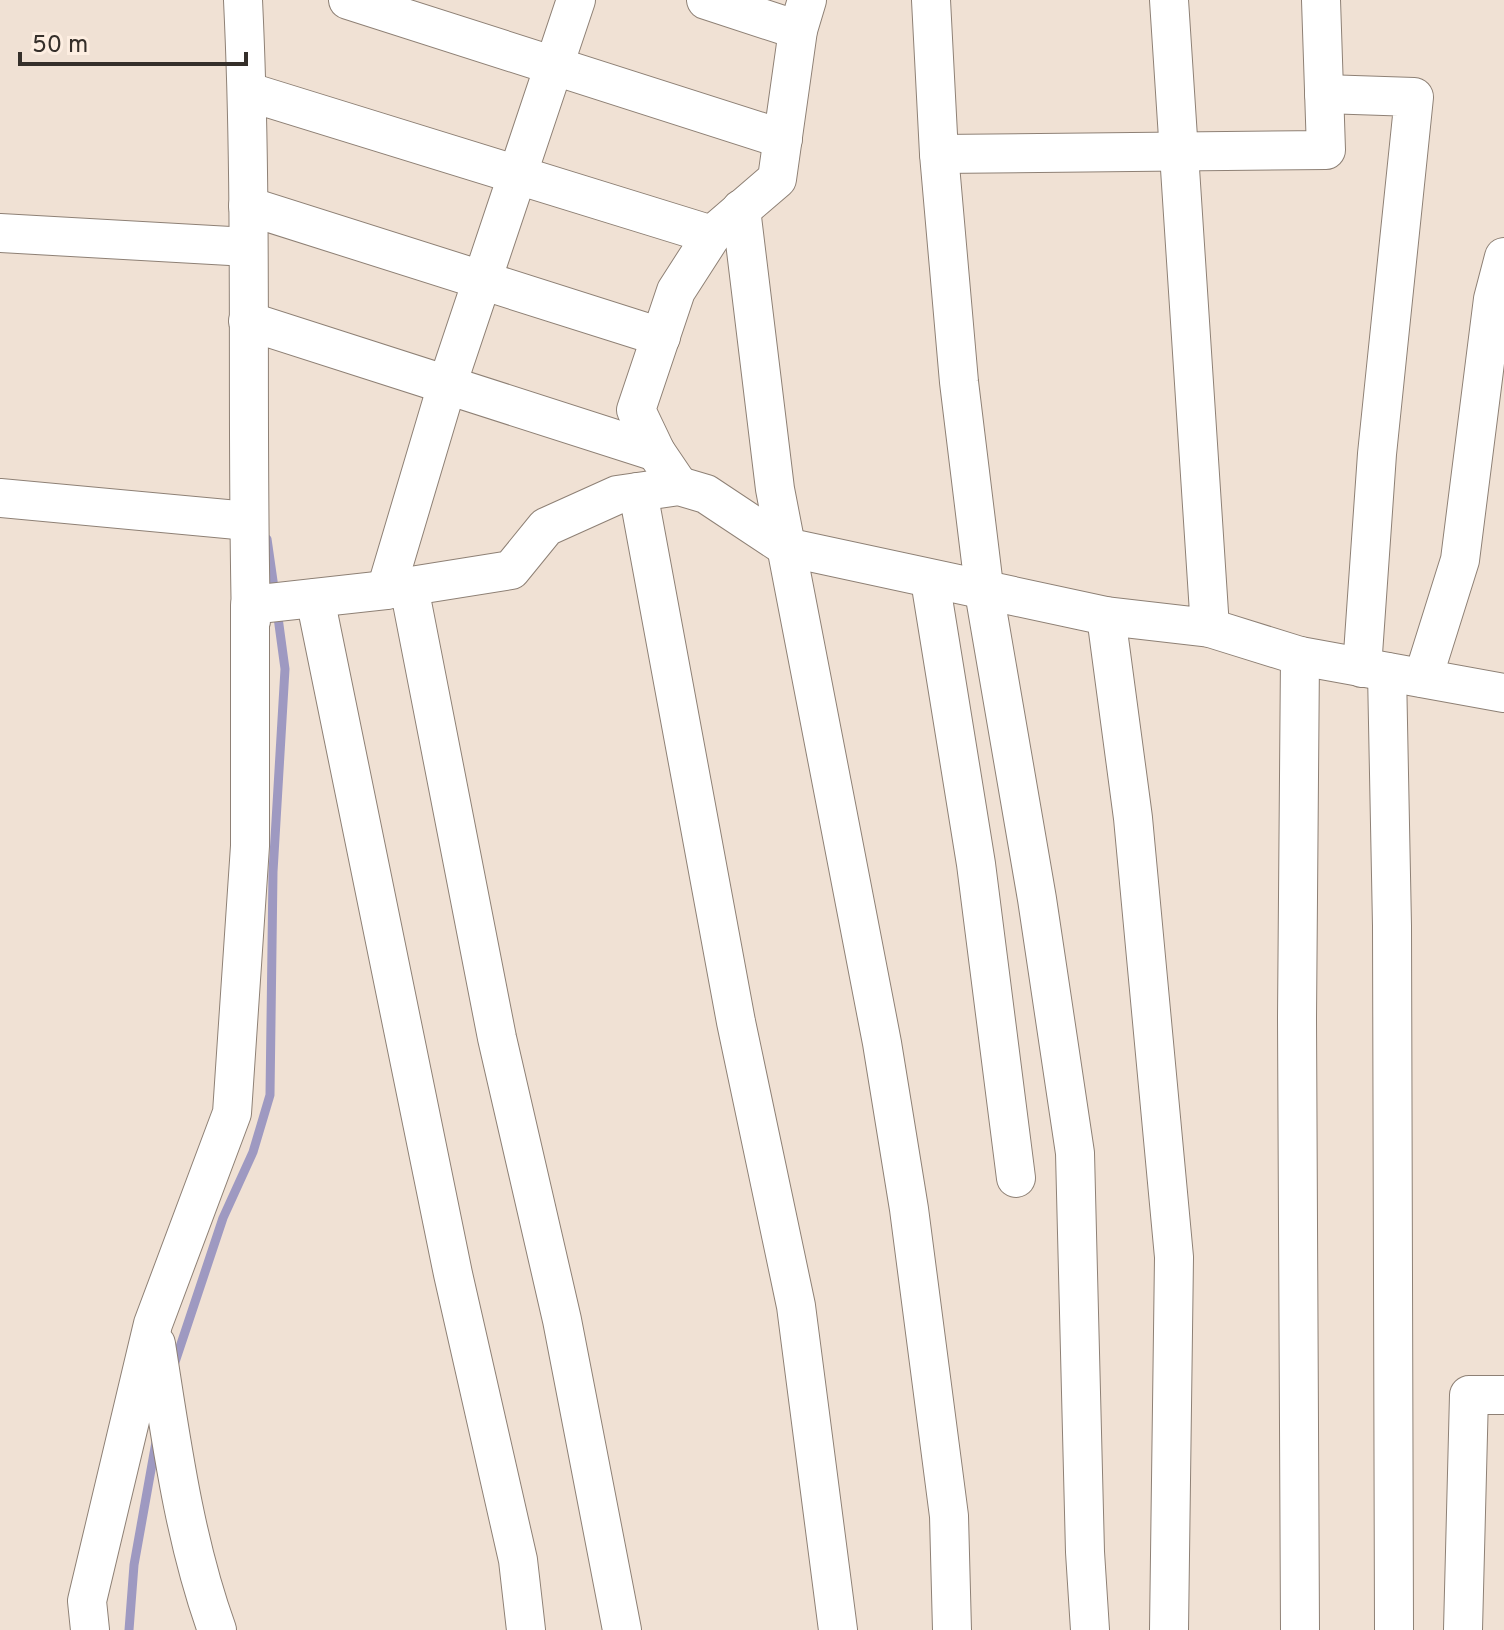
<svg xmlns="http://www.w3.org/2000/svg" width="1504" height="1630" font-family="Overpass,sans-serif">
	<rect width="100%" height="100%" fill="#f0e1d4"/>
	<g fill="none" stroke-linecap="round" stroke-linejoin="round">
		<g stroke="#9e99c1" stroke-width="9">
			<path d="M267 539 275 595"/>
			<path d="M174 1365 223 1218 253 1152 270 1095 273 872 285 669 277 610"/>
			<path d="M129 1630 134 1565 156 1442"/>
		</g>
		<g stroke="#8e8075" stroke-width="40">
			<g id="minor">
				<path d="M243 0C253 207 246 414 251 621"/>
				<path d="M348 0 783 139"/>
				<path d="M706 0 798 30"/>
				<path d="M931 0 939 154 959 382 986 603 1037 899 1075 1153 1085 1552 1090 1630"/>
				<path d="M249 92 712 235"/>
				<path d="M1324 94 1414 97 1377 454 1362 668"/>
				<path d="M939 154 1326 150 1321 0"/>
				<path d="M248 206 661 337"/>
				<path d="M741 209 775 489 882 1043 909 1209 949 1516 952 1630"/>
				<path d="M0 233 248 247"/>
				<path d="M248 321 656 452"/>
				<path d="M679 486 656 452 636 410 676 291 712 235 777 179 798 30 807 0"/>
				<path d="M638 492 736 1022 796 1306 838 1630"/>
				<path d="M0 498 248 521"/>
				<path d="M930 580 976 864 1016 1178"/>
				<path d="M409 587 497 1038 562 1320 622 1630"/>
				<path d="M386 590 447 385 576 0"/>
				<path d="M315 598 453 1274 518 1560 526 1630"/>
				<path d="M1106 616 1133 818 1174 1257 1169 1630"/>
				<path d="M1210 628 1300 656 1297 1018 1300 1630"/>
				<path d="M1300 656 1504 693"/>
				<path d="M1387 672 1392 926 1394 1630"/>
				<path d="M1423 678 1460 560 1493 299 1504 257"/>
				<path d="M156 1344C171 1439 184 1539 217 1630"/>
				<path d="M90 1630 87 1601 153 1324 232 1113 250 846V605L386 590 511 570 546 527 617 495 679 486 706 494 786 547 1106 616 1210 628 1169 0"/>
				<path d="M1463 1630 1469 1395H1504"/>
			</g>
		</g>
		<use href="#minor" stroke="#fff" stroke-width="38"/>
	</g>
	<path d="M20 52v12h226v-12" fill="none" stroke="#352f2a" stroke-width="4"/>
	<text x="32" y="52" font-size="24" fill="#352f2a" stroke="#fdeee1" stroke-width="6" paint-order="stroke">50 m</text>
</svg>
